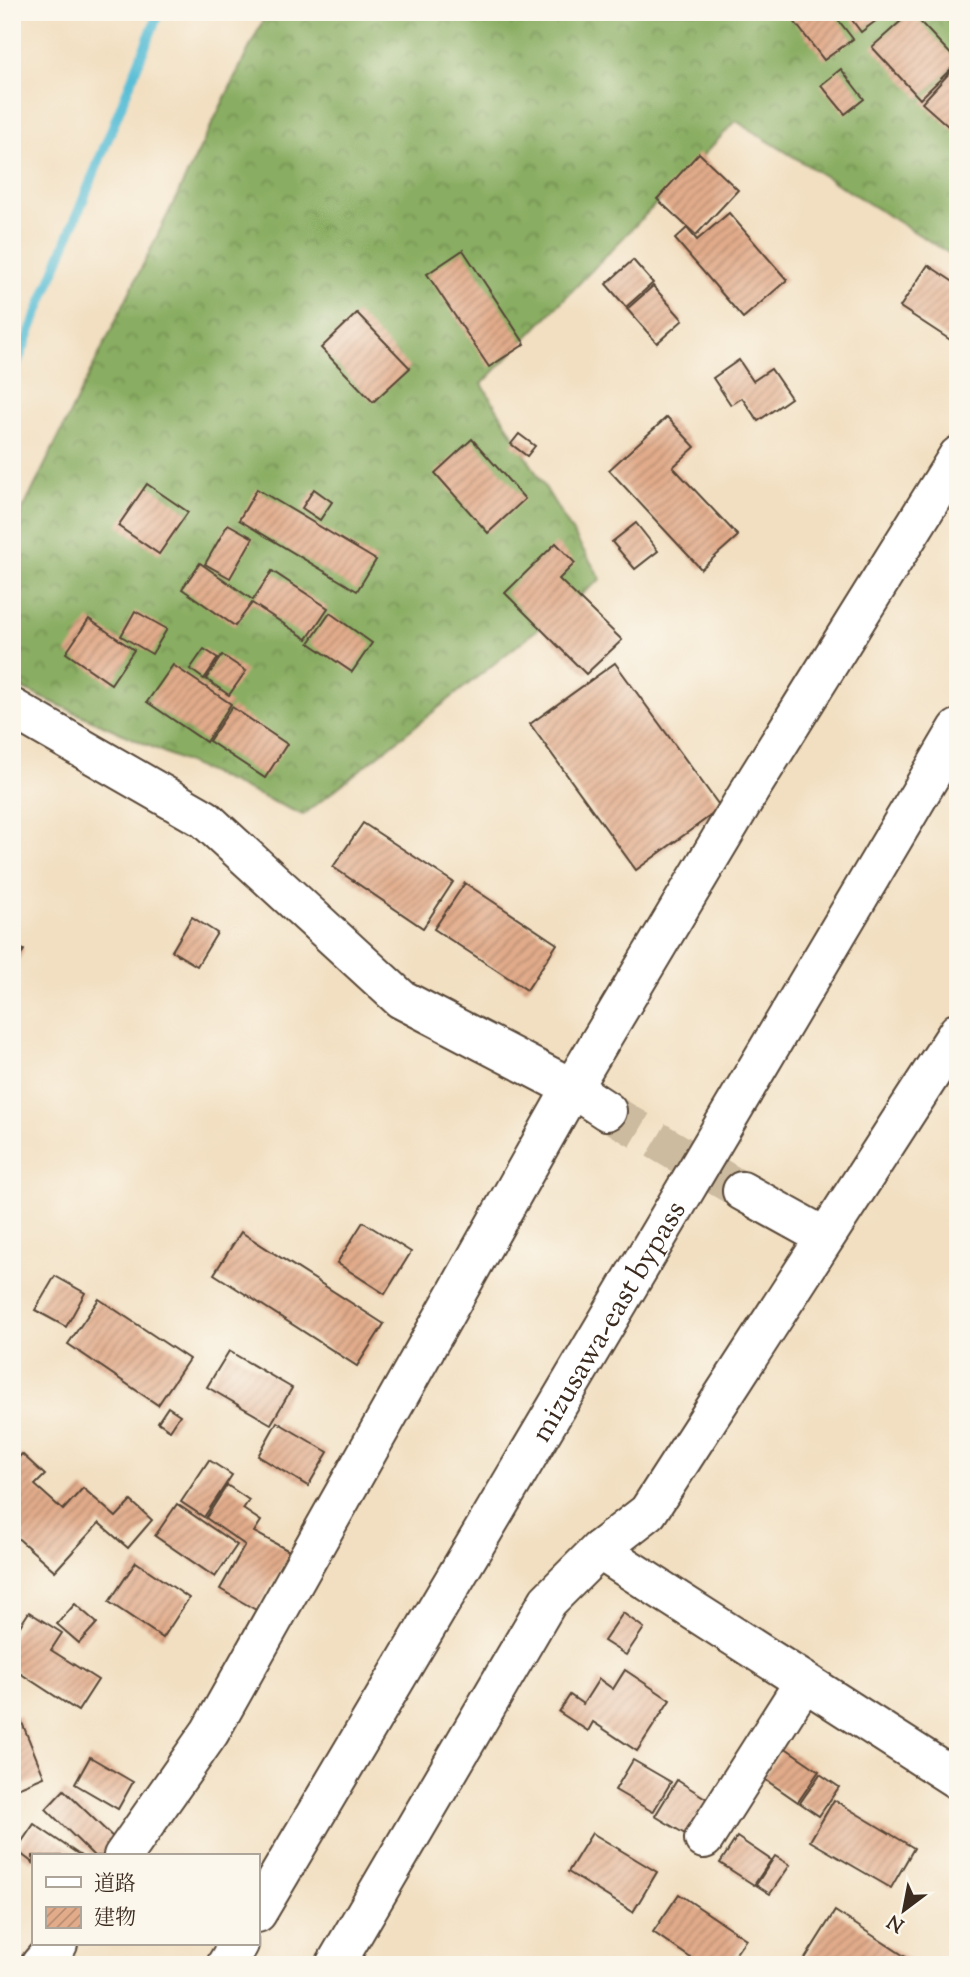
<svg xmlns="http://www.w3.org/2000/svg" width="970" height="1977" font-family="'Sorts Mill Goudy','Noto Serif JP',serif">
	<defs>
		<pattern id="forest-crowns" width="20" height="18" patternUnits="userSpaceOnUse" patternTransform="scale(1.75)"><rect width="20" height="18" fill="#89ad62"/><path d="M2 6a3 3 0 1 1 6 0M12 15a3 3 0 1 1 6 0" fill="none" stroke="#718d50"/></pattern>
		<pattern id="building-hatch" width="6" height="6" patternUnits="userSpaceOnUse" patternTransform="scale(1.75)"><rect width="6" height="6" fill="#e2ac8b"/><path d="M-1 1l2-2M0 6l6-6M5 7l2-2" fill="none" stroke="#b88c71"/></pattern>
	</defs>
	<rect width="100%" height="100%" fill="#fbf7ec"/>
	<filter id="ink" filterUnits="userSpaceOnUse"><feTurbulence type="fractalNoise" baseFrequency=".0143" numOctaves="2"/><feDisplacementMap in="SourceGraphic" scale="14" xChannelSelector="R" yChannelSelector="G"/><feConvolveMatrix kernelMatrix="1 2 1 2 8 2 1 2 1" color-interpolation-filters="sRGB"/></filter>
	<filter id="wash" filterUnits="userSpaceOnUse"><feTurbulence type="fractalNoise" baseFrequency=".00686" numOctaves="4" result="noise"/><feDisplacementMap in="SourceGraphic" scale="28" xChannelSelector="R" yChannelSelector="G"/><feGaussianBlur stdDeviation="1.57" result="paint"/><feColorMatrix in="noise" values="0 0 0 0 0 0 0 0 0 0 0 0 0 0 0 0 0 1.4 0 .05"/><feComposite in="paint" operator="in"/></filter>
	<g filter="url(#wash)">
		<rect width="100%" height="100%" fill="#f2dfc1"/>
		<path fill="url(#forest-crowns)" stroke="#626c40" stroke-width="2" d="M267 12H941L958 31V259L736 121 482 384 601 579 303 815 12 684V532Z"/>
		<g fill="none" stroke-linecap="round" stroke-linejoin="round">
			<path stroke="#58bed6" stroke-width="10" d="M12 376 159 12"/>
		</g>
		<g id="blocks">
			<g fill="url(#building-hatch)">
				<path d="M787 12H832L853 39 824 60Z"/>
				<path d="M846 12H883L885 14 861 32Z"/>
				<path d="M911 12 958 62 920 99 872 47Z"/>
				<path d="M841 69 864 99 845 114 821 85Z"/>
				<path d="M952 70 958 76V135L922 103Z"/>
				<path d="M699 153 738 190 696 235 657 199Z"/>
				<path d="M729 213 787 280 743 318 675 239 687 228 697 240Z"/>
				<path d="M463 250 525 344 489 367 427 274Z"/>
				<path d="M633 260 653 283 626 307 606 284Z"/>
				<path d="M928 265 958 285V345L900 307Z"/>
				<path d="M653 286 683 320 657 343 627 309Z"/>
				<path d="M357 313 410 368 373 402 321 348Z"/>
				<path d="M739 360 753 381 771 369 791 398 758 421 742 398 731 405 713 378Z"/>
				<path d="M667 417 695 447 673 467 738 536 701 569 609 470Z"/>
				<path d="M519 434 535 446 527 456 511 444Z"/>
				<path d="M472 439 525 499 488 533 435 473Z"/>
				<path d="M147 484 188 512 159 554 118 526Z"/>
				<path d="M257 489 376 560 357 591 239 520Z"/>
				<path d="M314 489 332 502 320 520 302 508Z"/>
				<path d="M636 523 658 551 635 569 612 542Z"/>
				<path d="M228 524 253 538 230 578 205 564Z"/>
				<path d="M556 543 575 563 559 579 622 640 586 674 505 593Z"/>
				<path d="M200 563 253 600 272 571 328 608 307 639 252 603 235 626 182 589Z"/>
				<path d="M135 611 167 629 152 654 121 636Z"/>
				<path d="M330 613 372 643 352 672 309 643Z"/>
				<path d="M89 619 134 650 111 684 66 653Z"/>
				<path d="M204 649 218 658 204 679 190 669Z"/>
				<path d="M222 655 246 671 229 695 206 679Z"/>
				<path d="M615 663 721 808 636 870 530 724Z"/>
				<path d="M173 665 231 704 206 742 147 702Z"/>
				<path d="M232 707 287 744 265 778 209 741Z"/>
				<path d="M363 823 453 882 423 928 333 867Z"/>
				<path d="M465 883 557 944 527 990 434 929Z"/>
				<path d="M192 917 217 933 197 966 172 951Z"/>
				<path d="M12 943 24 950 12 971Z"/>
				<path d="M363 1222 411 1252 385 1294 337 1263Z"/>
				<path d="M241 1232 384 1324 357 1366 214 1274Z"/>
				<path d="M55 1276 85 1293 66 1327 35 1310Z"/>
				<path d="M99 1299 189 1359 158 1405 68 1344Z"/>
				<path d="M229 1351 292 1388 271 1424 207 1387Z"/>
				<path d="M168 1407 180 1415 170 1430 158 1422Z"/>
				<path d="M277 1422 328 1452 308 1486 258 1456Z"/>
				<path d="M22 1454 45 1475 35 1485 63 1510 83 1488 116 1517 131 1501 152 1520 128 1548 99 1523 55 1571 12 1533V1464Z"/>
				<path d="M209 1460 232 1475 204 1517 181 1502Z"/>
				<path d="M227 1485 249 1500 243 1509 261 1521 254 1532 291 1552 256 1610 220 1589 245 1545 206 1518Z"/>
				<path d="M177 1504 237 1545 215 1577 155 1536Z"/>
				<path d="M136 1562 189 1598 163 1638 109 1602Z"/>
				<path d="M75 1604 97 1623 79 1643 57 1624Z"/>
				<path d="M29 1612 62 1633 51 1650 98 1680 78 1711 12 1668V1638Z"/>
				<path d="M623 1613 644 1628 626 1655 604 1641Z"/>
				<path d="M625 1670 670 1700 637 1751 593 1722 588 1731 559 1712 570 1695 583 1704 599 1679 613 1689Z"/>
				<path d="M19 1715 44 1777 15 1789 12 1781V1718Z"/>
				<path d="M784 1747 819 1771 798 1802 763 1778Z"/>
				<path d="M90 1757 133 1782 118 1809 75 1784Z"/>
				<path d="M633 1760 671 1782 653 1812 615 1790Z"/>
				<path d="M820 1774 839 1787 819 1816 800 1803Z"/>
				<path d="M677 1780 707 1799 685 1834 655 1816Z"/>
				<path d="M64 1790 119 1843 106 1856H94L46 1809Z"/>
				<path d="M834 1800 914 1848 891 1888 810 1841Z"/>
				<path d="M34 1824 81 1856H33V1863L16 1850Z"/>
				<path d="M592 1833 657 1872 633 1912 568 1872Z"/>
				<path d="M737 1837 771 1860 754 1885 720 1863Z"/>
				<path d="M775 1856 790 1865 770 1894 756 1885Z"/>
				<path d="M679 1894 746 1939 728 1965H701L653 1932Z"/>
				<path d="M835 1911 918 1965H801Z"/>
			</g>
		</g>
	</g>
	<g filter="url(#ink)">
		<use href="#blocks" fill-opacity="0" stroke="#564536" stroke-width="2"/>
		<g fill="none" stroke-linecap="round" stroke-linejoin="round">
			<path stroke="#cdbba0" stroke-width="38" stroke-dasharray="38 19" stroke-linecap="butt" d="M607 1111 742 1191"/>
			<g stroke="#564536" stroke-width="42">
				<g id="minor">
					<path d="M12 708 205 819 401 999 572 1088 607 1111"/>
					<path d="M742 1191 825 1237"/>
					<path d="M599 1550 958 1780"/>
					<path d="M704 1839 804 1682"/>
					<path d="M123 1856 210 1732 572 1088 750 790 958 456"/>
					<path d="M40 1965 58 1944"/>
					<path d="M335 1965 548 1601 599 1550 648 1512 958 1032"/>
				</g>
			</g>
			<g stroke="#564536" stroke-width="42">
				<g id="highway">
					<path id="s1" d="M257 1913 958 729"/>
					<path d="M226 1965 239 1944"/>
				</g>
			</g>
			<use href="#minor" stroke="#fff" stroke-width="38"/>
			<use href="#highway" stroke="#fff" stroke-width="38"/>
		</g>
	</g>
	<g text-anchor="middle" stroke-width="6" stroke-linejoin="round" paint-order="stroke">
		<g font-size="30" fill="#3b2a1e" stroke="#fbf7ec">
			<text dy="10" stroke="none"><textPath href="#s1" startOffset="688">mizusawa-east bypass</textPath></text>
		</g>
	</g>
	<rect width="970" height="1977" fill="none" stroke="#fbf7ec" stroke-width="42"/>
	<rect x="32" y="1854" width="228" height="91" fill="#fbf7ec" stroke="#aea59a" stroke-width="2"/>
	<rect x="46" y="1877" width="35" height="10" fill="#ffffff" stroke="#aea59a" stroke-width="2"/>
	<text x="94" y="1890" font-size="21" fill="#3b2a1e">道路</text>
	<rect x="46" y="1907" width="35" height="21" fill="url(#building-hatch)" stroke="#aea59a" stroke-width="2"/>
	<text x="94" y="1924" font-size="21" fill="#3b2a1e">建物</text>
	<g transform="translate(904 1910) rotate(212)" stroke="#fbf7ec" stroke-width="5" paint-order="stroke">
	<path d="M0-5L12 26L0 18L-12 26Z" fill="#3b2a1e"/>
	<text y="-10" font-size="19" font-weight="bold" text-anchor="middle" fill="#3b2a1e">N</text>
	</g>
</svg>
